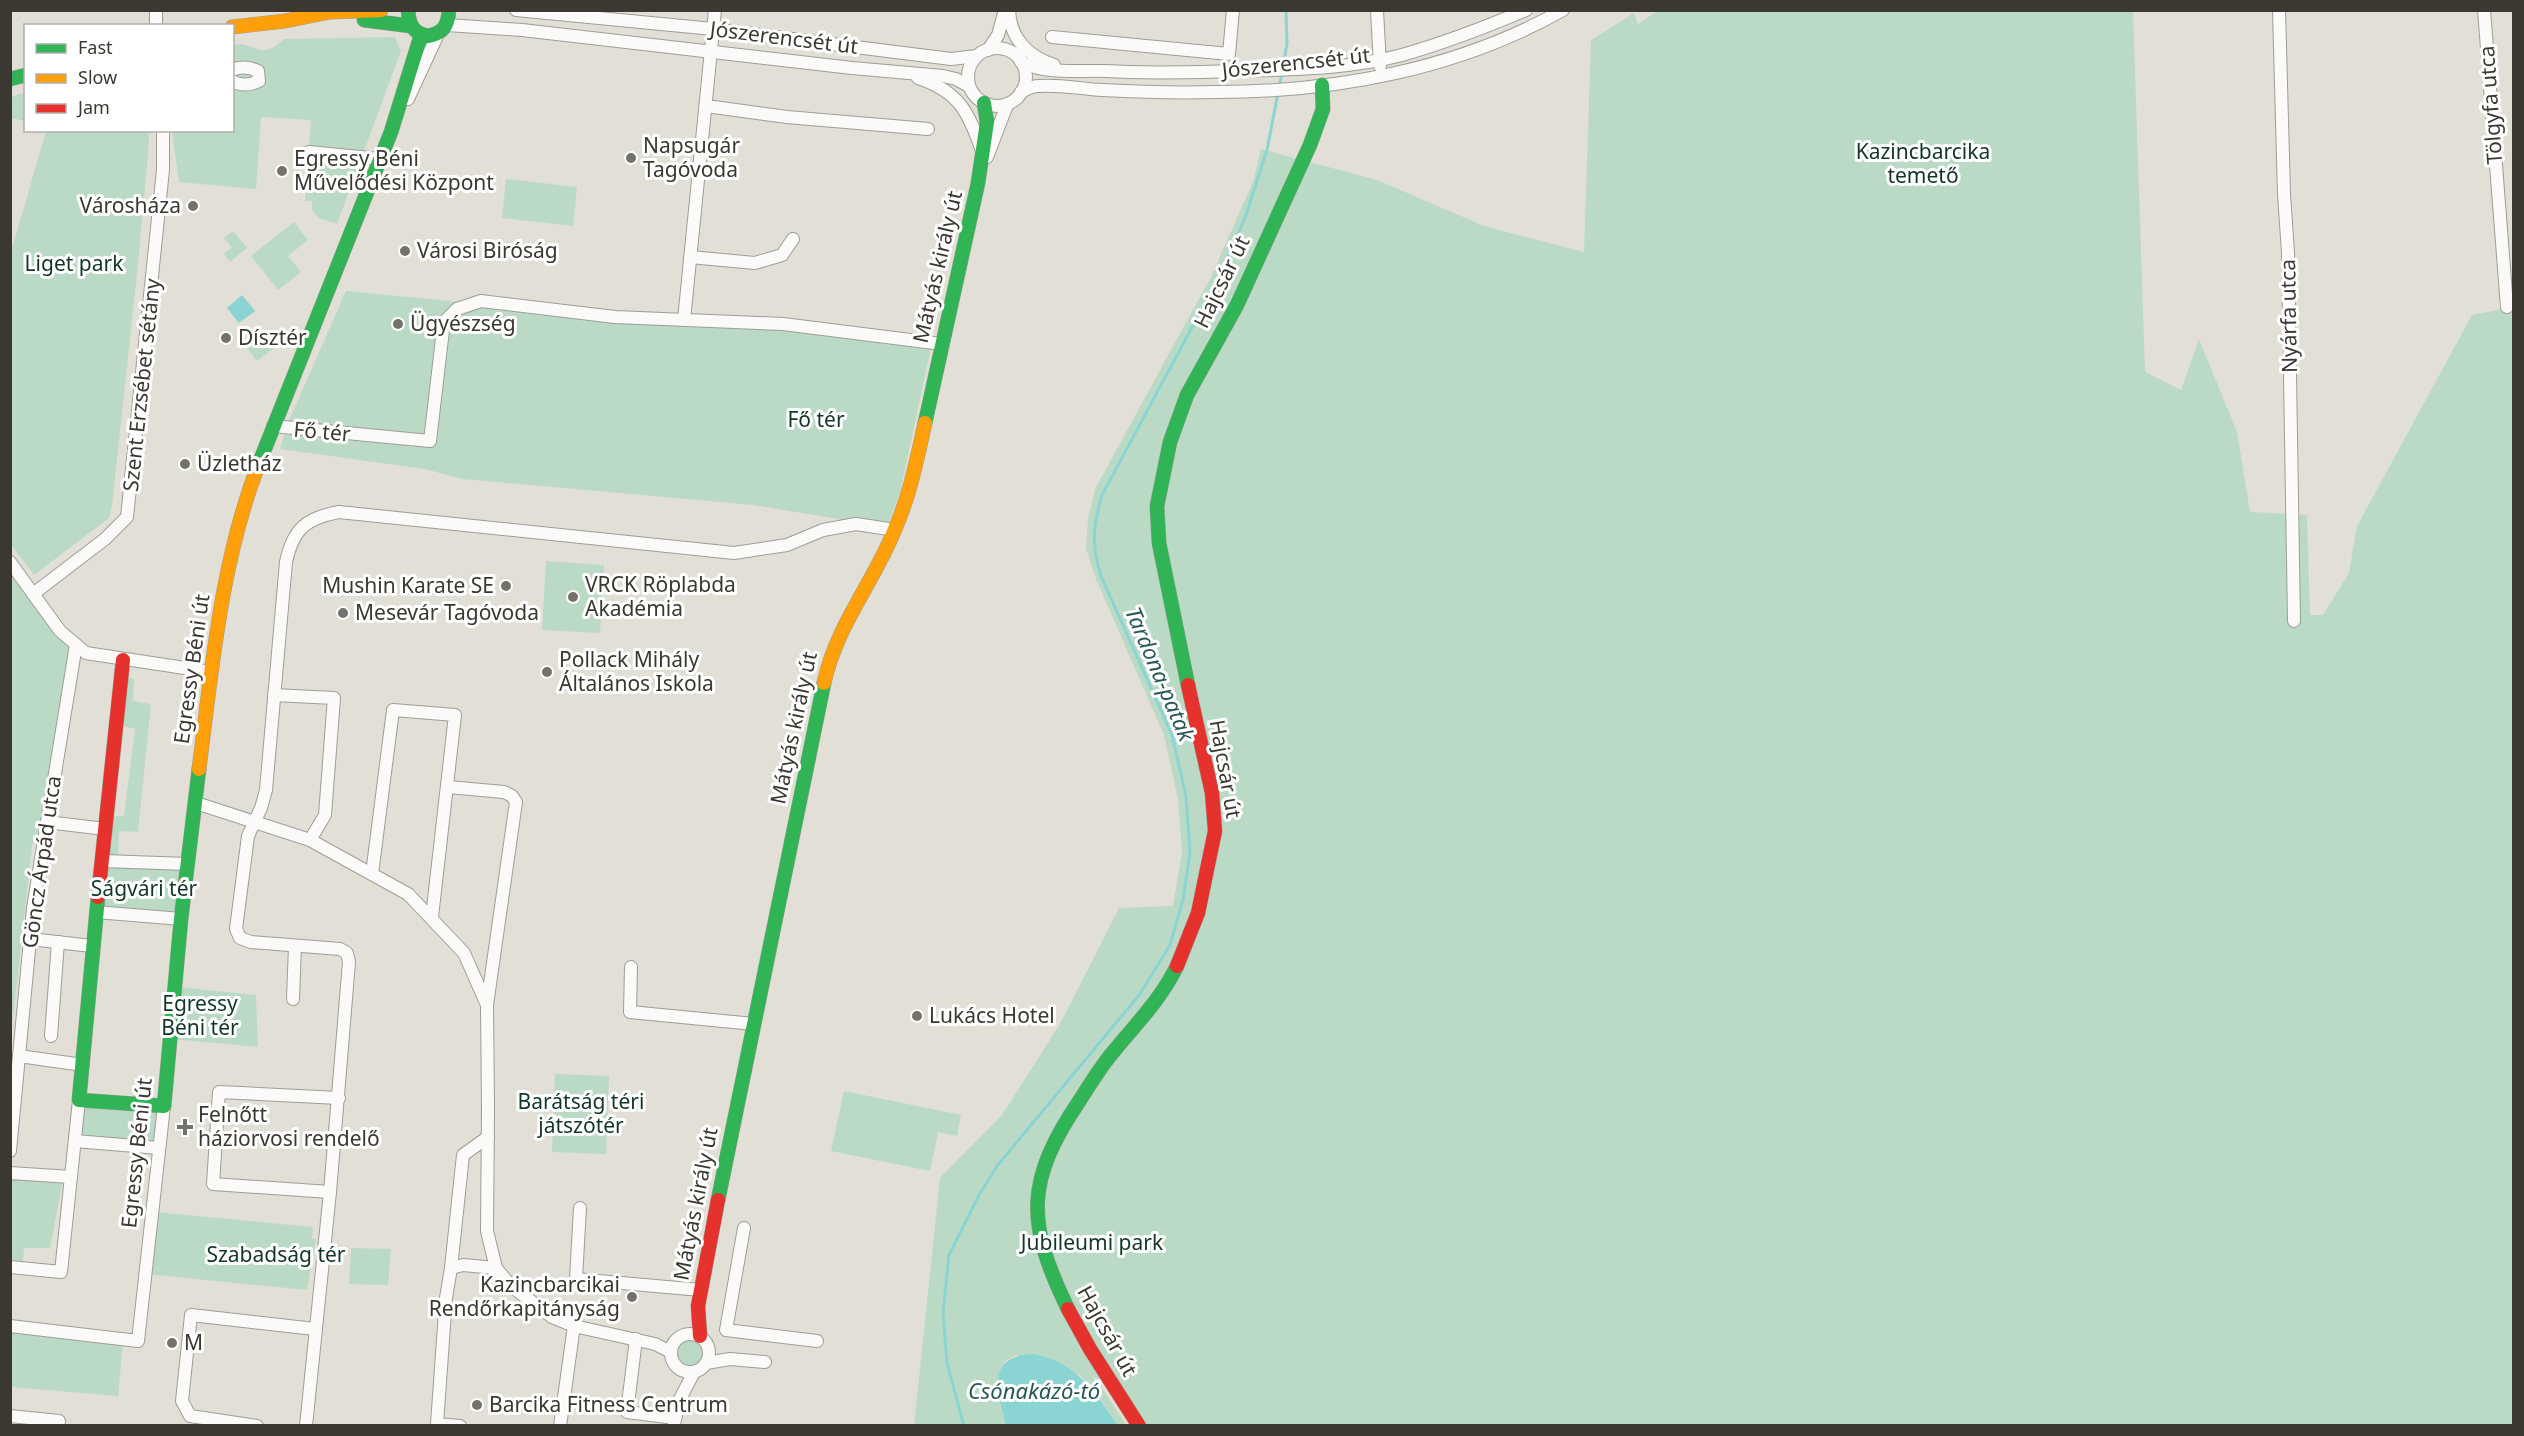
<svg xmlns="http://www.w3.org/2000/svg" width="2524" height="1436" font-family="'Noto Sans',sans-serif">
	<rect width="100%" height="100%" fill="#e2dfd6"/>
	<g fill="#badac6">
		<path d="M1659 10 2133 11 2145 372 2181 390 2199 339 2237 432 2250 512 2307 515 2310 615H2323L2349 573 2357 526 2472 315 2513 307V1425L1132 1426 1100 1379 1092 1377 1101 1386 1126 1425 1117 1426 1104 1404 1080 1375 1016 1355 1005 1361 1006 1425 914 1426 940 1178 1002 1115 1060 1024 1119 908 1173 906 1182 852 1178 799 1164 735 1096 579 1086 549 1088 519 1095 489 1211 277 1253 182 1261 149 1377 180 1484 226 1584 252 1591 40 1634 13 1638 24Z"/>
		<path d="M395 37 401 51 337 224 319 218 312 210V201H305L311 120 261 117 256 189 179 182 172 131 232 130 233 45C256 41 260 62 284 39Z"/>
		<path d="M25 92V121L11 118V97Z"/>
		<path d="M46 131H148L149 143 138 264 112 506 109 518 34 575 11 544V252Z"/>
		<path d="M506 179 577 187 573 226 502 218Z"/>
		<path d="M294 222 308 240 288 256 301 272 278 290 251 256Z"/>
		<path d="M233 231 247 248 230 262 224 254 232 247 224 238Z"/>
		<path d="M346 291 471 303 783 324 932 343 900 492 887 527 753 505 462 479 425 469 280 449 287 425Z"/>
		<path d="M260 332 273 349 257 361 244 344Z"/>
		<path d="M546 561 604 565 600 633 542 630Z"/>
		<path d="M11 562 76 645 45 819 32 846 11 1035Z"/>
		<path d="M125 677 134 679 133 701 151 704 138 832 119 831 118 859 107 858 112 816H124L135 729 120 725Z"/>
		<path d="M103 861 188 864 181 919 96 912Z"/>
		<path d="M177 987 256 995 258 1047 172 1039Z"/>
		<path d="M555 1074 609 1076 606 1154 552 1152Z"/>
		<path d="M844 1091 961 1115 957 1136 938 1132 930 1171 831 1151Z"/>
		<path d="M79 1100 164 1106 159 1148 75 1141Z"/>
		<path d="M10 1173 67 1177 62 1185 50 1248H24L22 1269 11 1267Z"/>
		<path d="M154 1212 313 1227 312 1239H316L307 1290 147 1274Z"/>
		<path d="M351 1248 391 1249 388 1285 349 1284Z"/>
		<path d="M10 1330 123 1342 118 1396 11 1387Z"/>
		<circle cx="691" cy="1353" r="14"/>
	</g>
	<g fill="#8ad5d3">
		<path d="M242 295 255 311 239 323 227 308Z"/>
		<path d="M1033 1354C1075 1361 1096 1392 1117 1425H1006C998 1392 985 1356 1033 1354Z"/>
	</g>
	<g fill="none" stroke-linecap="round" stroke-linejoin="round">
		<g stroke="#8ad5d3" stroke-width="3">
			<path d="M1283 66 1287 44 1286 10"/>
			<path d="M1279 87 1282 73"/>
			<path d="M964 1426 947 1363 943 1313 949 1255 978 1197 997 1166 1140 994 1170 945 1183 900 1190 853 1186 796 1172 735 1101 576C1091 544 1093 527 1102 495L1218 279 1245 218 1267 150 1278 93"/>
		</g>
		<g stroke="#9f9d96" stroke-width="14">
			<g id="street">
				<path d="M156 10V26"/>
				<path d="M516 10 713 29 951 59 977 56"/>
				<path d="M1009 10C1010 38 1028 57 1054 65"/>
				<path d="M1377 10 1380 66"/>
				<path d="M2279 10 2284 194 2288 253 2294 621"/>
				<path d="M2484 10 2507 307"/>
				<path d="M447 25 522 30 852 68 943 76 956 79 969 86"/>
				<path d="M1052 37 1229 54 1233 10"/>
				<circle cx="997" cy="77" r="29"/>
				<path d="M988 50 998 35 1005 10"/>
				<path d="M1021 62C1047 75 1079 70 1106 71 1150 74 1195 72 1239 71 1293 69 1349 69 1402 55 1444 43 1486 27 1526 10"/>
				<path d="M232 70C241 66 249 67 258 71L259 81C251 85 241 86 232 81"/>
				<path d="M918 78C959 91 969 113 982 151"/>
				<path d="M1021 92C1027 89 1032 86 1038 86 1059 84 1081 89 1102 90 1140 92 1178 93 1216 92 1336 92 1458 69 1563 10"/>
				<path d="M408 99 438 34"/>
				<path d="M706 106 787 117 928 129"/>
				<path d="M309 152 380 159"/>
				<path d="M987 157 1007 105"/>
				<path d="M690 257 755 263 782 255 793 239"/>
				<path d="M684 320 715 10"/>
				<path d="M273 426 430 441 443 330 447 319 457 309 481 301 615 317 783 324 942 344"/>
				<path d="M10 562 60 631 86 653 211 672"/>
				<path d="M33 594 105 539 127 517 163 170V130"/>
				<path d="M274 695 334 698 325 815 310 840"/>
				<path d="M448 787 504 792 512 796 516 802 487 1005"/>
				<path d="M196 803 310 840 348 861 408 894 464 953 487 1005 488 1109 487 1231 496 1268 511 1286 552 1317 574 1326 655 1344 671 1352"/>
				<path d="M47 822 105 829"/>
				<path d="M103 861 188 864"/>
				<path d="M372 874 393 710 455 715 432 917"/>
				<path d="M96 912 181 919"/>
				<path d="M30 939 92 946"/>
				<path d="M631 967 630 1012 754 1024"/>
				<path d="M293 999 295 946"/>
				<path d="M51 1036 58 942"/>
				<path d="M19 1056 83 1065"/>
				<path d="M75 1141 159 1148"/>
				<path d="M10 1151 33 908 76 645"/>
				<path d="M10 1173 71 1177"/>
				<path d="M330 1192 213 1184 219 1092 339 1098"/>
				<path d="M580 1208 576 1279 701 1290"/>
				<path d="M744 1228 726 1330 817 1341"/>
				<path d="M10 1267 61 1272 79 1100"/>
				<path d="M451 1268 463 1265 496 1268"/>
				<path d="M10 1326 138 1341 164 1106"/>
				<circle cx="690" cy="1353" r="19"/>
				<path d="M636 1339 627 1412 675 1418"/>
				<path d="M706 1363 730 1359 765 1362"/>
				<path d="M10 1416 59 1421 58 1426"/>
				<path d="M674 1424 680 1399 694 1372"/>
				<path d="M257 1426 190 1416 182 1401 191 1315 315 1329"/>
				<path d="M306 1426 330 1192 349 962 347 953 340 949 251 942 240 938 236 929 248 836 261 808 266 790 286 562C293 529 306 518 339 512L734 553 787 545 823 530 856 524 895 530"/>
				<path d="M460 1426 437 1424 446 1298 451 1268 463 1155 488 1137"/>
				<path d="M560 1426 574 1326"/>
			</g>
		</g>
		<g stroke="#9f9d96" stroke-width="15">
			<g id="fast">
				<path d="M408 10C409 25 413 33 428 36 444 33 448 25 449 10"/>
				<path d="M364 20 411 26"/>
				<path d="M10 79 26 75"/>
				<path d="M925 423 978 183 987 122 984 103"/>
				<path d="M258 466 391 132 421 35"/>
				<path d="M1188 685 1159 543 1157 506 1170 442 1187 395 1237 305 1310 145 1323 109 1322 85"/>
				<path d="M98 897 79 1100 164 1106 181 919 199 769"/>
				<path d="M718 1200 824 683"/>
				<path d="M1068 1309C1026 1222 1025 1181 1080 1100 1091 1083 1101 1066 1114 1051 1137 1023 1161 999 1177 966"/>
			</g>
		</g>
		<g stroke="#9f9d96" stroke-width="15">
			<g id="slow">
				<path d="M232 27 285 21 330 12 381 10"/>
				<path d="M824 683C836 626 874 582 895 529 910 495 917 459 925 423"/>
				<path d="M199 769C212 668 221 562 258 466"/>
			</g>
		</g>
		<g stroke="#9f9d96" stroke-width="15">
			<g id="jam">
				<path d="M98 897 123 660"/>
				<path d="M1177 966 1198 913 1215 831 1212 793 1188 685"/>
				<path d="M1068 1309 1090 1349 1139 1426"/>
				<path d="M700 1336 698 1306 718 1200"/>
			</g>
		</g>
		<use href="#street" stroke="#fbfaf9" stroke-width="12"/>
		<use href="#fast" stroke="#30b455" stroke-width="14"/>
		<use href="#slow" stroke="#ff9f0a" stroke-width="14"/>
		<use href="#jam" stroke="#e5322d" stroke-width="14"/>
	</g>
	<g fill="#75726b" stroke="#fff" stroke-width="2">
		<circle cx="631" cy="158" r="6"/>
		<circle cx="282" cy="171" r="6"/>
		<circle cx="193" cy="206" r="6"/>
		<circle cx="405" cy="251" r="6"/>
		<circle cx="398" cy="324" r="6"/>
		<circle cx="226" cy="338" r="6"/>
		<circle cx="185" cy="464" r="6"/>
		<circle cx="506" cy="586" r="6"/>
		<circle cx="573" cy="597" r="6"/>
		<circle cx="343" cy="613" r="6"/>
		<circle cx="547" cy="672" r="6"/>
		<circle cx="917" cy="1016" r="6"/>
		<path d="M182 1118h6v6h6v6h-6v6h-6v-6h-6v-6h6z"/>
		<circle cx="632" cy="1297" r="6"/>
		<circle cx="172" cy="1343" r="6"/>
		<circle cx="477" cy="1405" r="6"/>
	</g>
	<g text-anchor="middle" stroke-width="6" stroke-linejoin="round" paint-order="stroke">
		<g font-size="21" fill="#3a3831" stroke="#fff">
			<text transform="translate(784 38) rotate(7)" y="7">Jószerencsét út</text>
			<text transform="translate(1296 63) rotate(-6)" y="7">Jószerencsét út</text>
			<text transform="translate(2491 105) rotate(-94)" y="7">Tölgyfa utca</text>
			<text transform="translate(938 267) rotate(-77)" y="7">Mátyás király út</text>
			<text transform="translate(1222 282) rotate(-64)" y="7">Hajcsár út</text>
			<text transform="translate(2289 316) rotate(-91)" y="7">Nyárfa utca</text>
			<text transform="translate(142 385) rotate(-84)" y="7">Szent Erzsébet sétány</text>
			<text transform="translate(322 432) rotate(5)" y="7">Fő tér</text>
			<text transform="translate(192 669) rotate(-82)" y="7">Egressy Béni út</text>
			<text transform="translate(794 728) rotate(-78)" y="7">Mátyás király út</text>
			<text transform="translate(1225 769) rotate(80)" y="7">Hajcsár út</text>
			<text transform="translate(42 862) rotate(-82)" y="7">Göncz Árpád utca</text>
			<text transform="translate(137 1153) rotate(-84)" y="7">Egressy Béni út</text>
			<text transform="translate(696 1204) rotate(-79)" y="7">Mátyás király út</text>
			<text transform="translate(1107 1331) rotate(61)" y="7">Hajcsár út</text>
		</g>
		<g font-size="21" fill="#3a3831" stroke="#fff" text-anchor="start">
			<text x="643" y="153">Napsugár<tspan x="643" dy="24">Tagóvoda</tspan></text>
			<text x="294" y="166">Egressy Béni<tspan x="294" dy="24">Művelődési Központ</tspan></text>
			<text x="181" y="213" text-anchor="end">Városháza</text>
			<text x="417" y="258">Városi Biróság</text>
			<text x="410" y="331">Ügyészség</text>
			<text x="238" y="345">Dísztér</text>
			<text x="197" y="471">Üzletház</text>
			<text x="585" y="592">VRCK Röplabda<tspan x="585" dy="24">Akadémia</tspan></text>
			<text x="494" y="593" text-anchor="end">Mushin Karate SE</text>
			<text x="355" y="620">Mesevár Tagóvoda</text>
			<text x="559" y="667">Pollack Mihály<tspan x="559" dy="24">Általános Iskola</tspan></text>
			<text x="929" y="1023">Lukács Hotel</text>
			<text x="198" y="1122">Felnőtt<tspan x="198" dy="24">háziorvosi rendelő</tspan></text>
			<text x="620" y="1292" text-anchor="end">Kazincbarcikai<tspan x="620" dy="24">Rendőrkapitányság</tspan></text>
			<text x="184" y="1350">M</text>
			<text x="489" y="1412">Barcika Fitness Centrum</text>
		</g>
		<g font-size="21" fill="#113626" stroke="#fff">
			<text x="1923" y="159">Kazincbarcika<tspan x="1923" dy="24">temető</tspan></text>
			<text x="74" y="271">Liget park</text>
			<text x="816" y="427">Fő tér</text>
			<text x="144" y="896">Ságvári tér</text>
			<text x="200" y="1011">Egressy<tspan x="200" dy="24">Béni tér</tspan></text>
			<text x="581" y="1109">Barátság téri<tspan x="581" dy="24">játszótér</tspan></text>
			<text x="1092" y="1250">Jubileumi park</text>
			<text x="276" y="1262">Szabadság tér</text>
		</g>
		<g font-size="22" font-style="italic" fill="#285858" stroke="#fff">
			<text transform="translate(1160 674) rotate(67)" y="8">Tardona-patak</text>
			<text x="1034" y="1399">Csónakázó-tó</text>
		</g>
	</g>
	<rect width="2524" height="1436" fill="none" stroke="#3a3831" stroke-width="24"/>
	<rect x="24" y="24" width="210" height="108" fill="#ffffff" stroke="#b0afad" stroke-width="1.5"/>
	<rect x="36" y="44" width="30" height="9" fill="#30b455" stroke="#b0afad" stroke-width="1.5"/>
	<text x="78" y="54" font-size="18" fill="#3a3831">Fast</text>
	<rect x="36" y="74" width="30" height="9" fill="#ff9f0a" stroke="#b0afad" stroke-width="1.5"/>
	<text x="78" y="84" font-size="18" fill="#3a3831">Slow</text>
	<rect x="36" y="104" width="30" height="9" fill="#e5322d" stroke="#b0afad" stroke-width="1.5"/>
	<text x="78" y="114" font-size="18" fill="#3a3831">Jam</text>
</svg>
